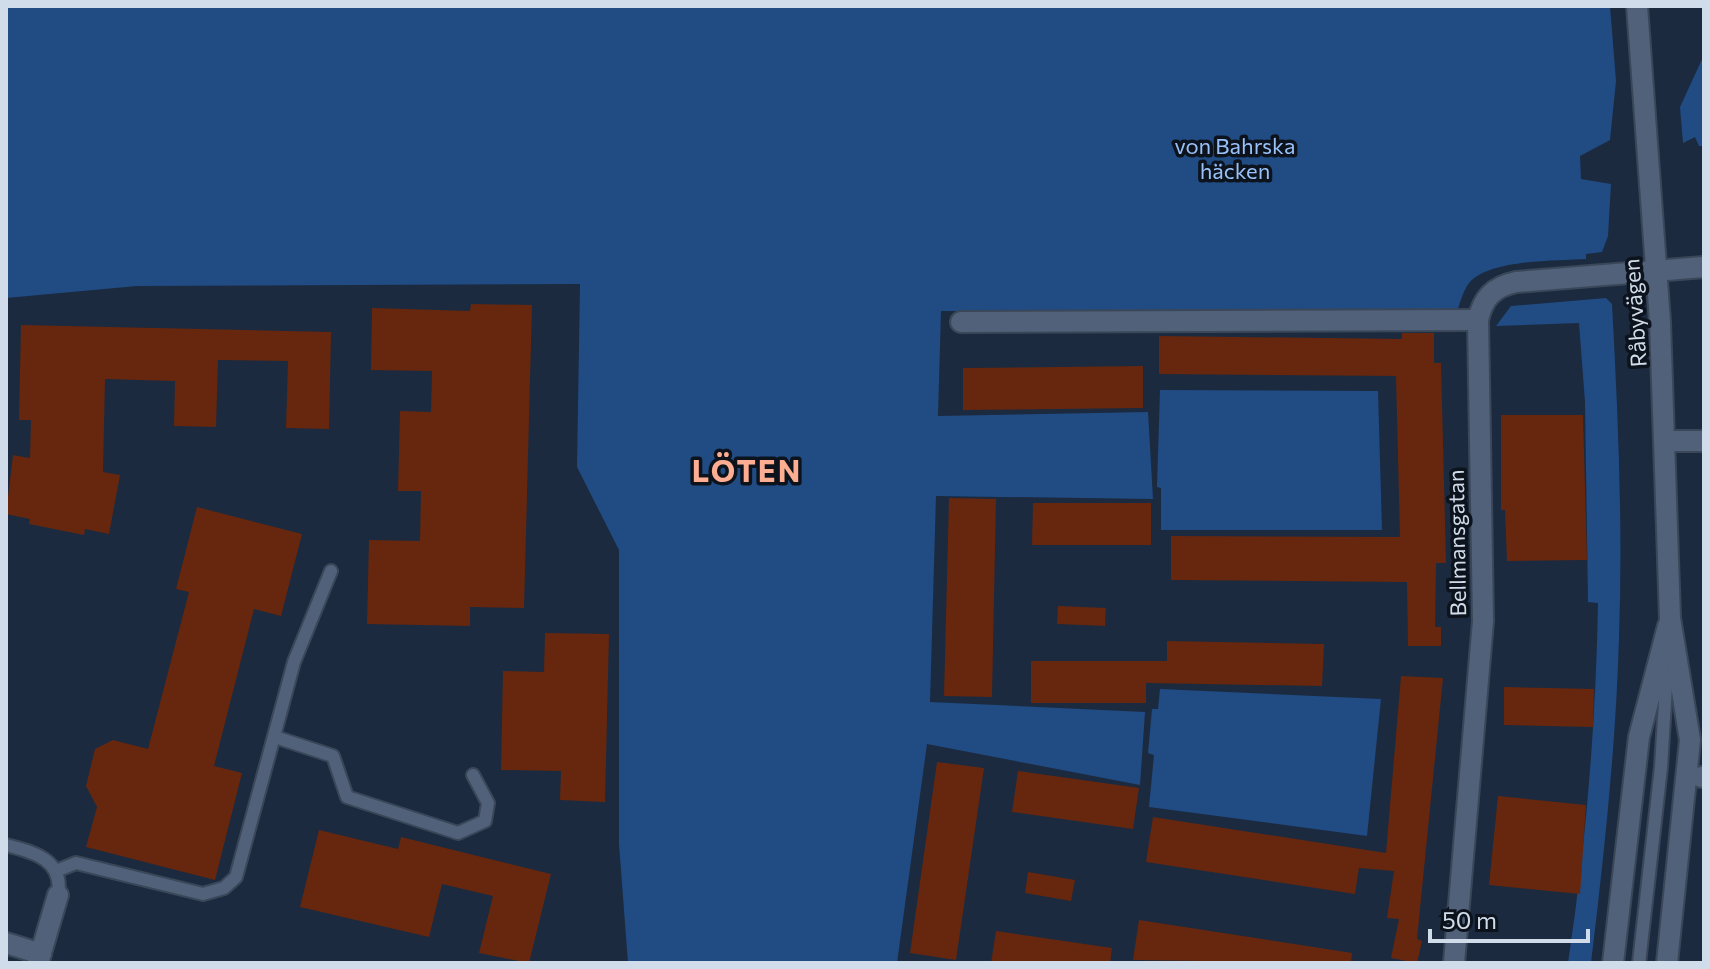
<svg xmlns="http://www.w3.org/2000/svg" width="1710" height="969" font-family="Commissioner,sans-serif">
	<rect width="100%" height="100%" fill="#1b2a3f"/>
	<g fill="#214b83">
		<path d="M6 6H1610L1616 81 1610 140 1580 156 1581 179 1611 184 1608 236 1602 252 1586 254V259C1557 261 1489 259 1469 283 1463 291 1460 303 1457 312L941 311 938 416 1148 412 1153 499 936 496 930 702 1145 712 1140 785 927 744 897 963H628L619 844V550L577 467 580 284 137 286 6 298Z"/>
		<path d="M1704 55V146H1699L1695 137 1683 143 1680 107Z"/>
		<path d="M1606 298 1612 304C1618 415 1623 526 1619 637 1616 746 1604 855 1591 963H1568C1586 844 1596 723 1598 603L1588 602 1585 402 1579 323 1496 326 1511 306Z"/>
		<path d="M1160 390 1378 391 1382 530H1161V488L1157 487Z"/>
		<path d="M1160 689 1381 699 1367 836 1149 807 1154 755 1148 753 1152 709H1158Z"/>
	</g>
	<g fill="#66270e">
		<path d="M471 304 532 305 524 608 470 607V626L367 624 369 540 420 541 421 491H398L400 411 431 412 432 371 371 370 372 308 470 311Z"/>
		<path d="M21 325 331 332 329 429 286 428 288 361 218 360 216 427 174 426 175 381 105 379 103 472 120 475 109 534 85 529 84 535 29 524 30 519 6 514 13 455 30 458 31 420H19Z"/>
		<path d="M1402 333H1434V363H1441L1446 563H1436L1435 627H1441V646H1408L1407 582 1171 580V536L1400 537 1396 376 1159 374V336L1402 339Z"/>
		<path d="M1143 366V408L963 410V368Z"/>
		<path d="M1501 415H1583L1587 560 1507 561 1505 510H1501Z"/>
		<path d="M949 498 996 499 992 697 944 696Z"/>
		<path d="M1033 503H1151V545H1032Z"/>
		<path d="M197 507 302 534 281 616 254 609 214 766 242 773 215 880 86 847 97 807 86 786 95 749 113 740 148 749 189 592 176 589Z"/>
		<path d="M1058 606 1106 608 1105 626 1057 624Z"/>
		<path d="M545 633 609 634 605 802 560 800 561 771 501 770 503 671 544 672Z"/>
		<path d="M1167 641 1324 644 1322 686 1146 683V703H1031V661H1167Z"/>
		<path d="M1401 676 1443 678 1417 939 1422 941 1417 963 1391 958 1399 919 1387 918 1394 871 1359 868 1355 894 1146 862 1153 817 1386 853Z"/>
		<path d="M1504 687 1594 689 1593 727 1504 725Z"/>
		<path d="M937 762 984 768 956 960 910 953Z"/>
		<path d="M1018 771 1139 788 1133 829 1012 812Z"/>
		<path d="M1498 796 1586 805 1580 894 1489 885Z"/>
		<path d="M319 830 398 849 401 837 551 874 529 963 479 953 493 896 442 884 429 937 300 907Z"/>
		<path d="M1028 872 1075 880 1071 901 1025 893Z"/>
		<path d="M1139 920 1352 953 1351 963 1133 960Z"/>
		<path d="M996 931 1112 948 1110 963H991Z"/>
	</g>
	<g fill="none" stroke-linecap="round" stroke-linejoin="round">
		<g stroke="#3a4759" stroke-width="16">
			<g id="lane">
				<path d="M275 737 333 756 347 797 458 833 485 821 488 803 473 775"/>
				<path d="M6 845C34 852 64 860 58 895"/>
				<path d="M56 871 76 863 203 894 224 888 236 877 294 662 331 571"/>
				<path d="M1639 963 1661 767 1668 653"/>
			</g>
		</g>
		<g stroke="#3a4759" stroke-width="24">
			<g id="street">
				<path d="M961 322 1478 320"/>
				<path d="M1666 441H1704"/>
				<path d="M1701 777H1704"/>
				<path d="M6 943 41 954"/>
				<path d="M38 963 58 895"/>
				<path d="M1454 963 1483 621 1478 320C1483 298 1493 287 1516 282L1704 267"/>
			</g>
		</g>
		<g stroke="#3a4759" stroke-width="24">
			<g id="secondary">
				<path d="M1637 6 1660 322 1670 618 1690 740 1667 963"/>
				<path d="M1613 963 1639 737 1668 626"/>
			</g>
		</g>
		<use href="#lane" stroke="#506179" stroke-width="12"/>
		<use href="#street" stroke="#506179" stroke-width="20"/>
		<use href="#secondary" stroke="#506179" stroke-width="20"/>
	</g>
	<g text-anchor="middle" stroke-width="7" stroke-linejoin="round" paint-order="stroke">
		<g font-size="22" fill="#99c1f9" stroke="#0c131c">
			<text x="1235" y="154">von Bahrska<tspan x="1235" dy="25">häcken</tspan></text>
		</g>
		<g font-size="22" fill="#d1dcea" stroke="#0c131c">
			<text transform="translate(1635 313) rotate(-94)" y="8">Råbyvägen</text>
			<text transform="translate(1457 543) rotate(-91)" y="8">Bellmansgatan</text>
		</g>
		<g font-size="30" font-weight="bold" letter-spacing="2" fill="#fdae92" stroke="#0c131c">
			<text x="747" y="482">LÖTEN</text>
		</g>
	</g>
	<rect width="1710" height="969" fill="none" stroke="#d1dcea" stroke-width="16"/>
	<path d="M1430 929v12h158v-12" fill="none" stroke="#d1dcea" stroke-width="4"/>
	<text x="1442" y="929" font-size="24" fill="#d1dcea" stroke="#0c131c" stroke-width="6" paint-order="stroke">50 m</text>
</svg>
